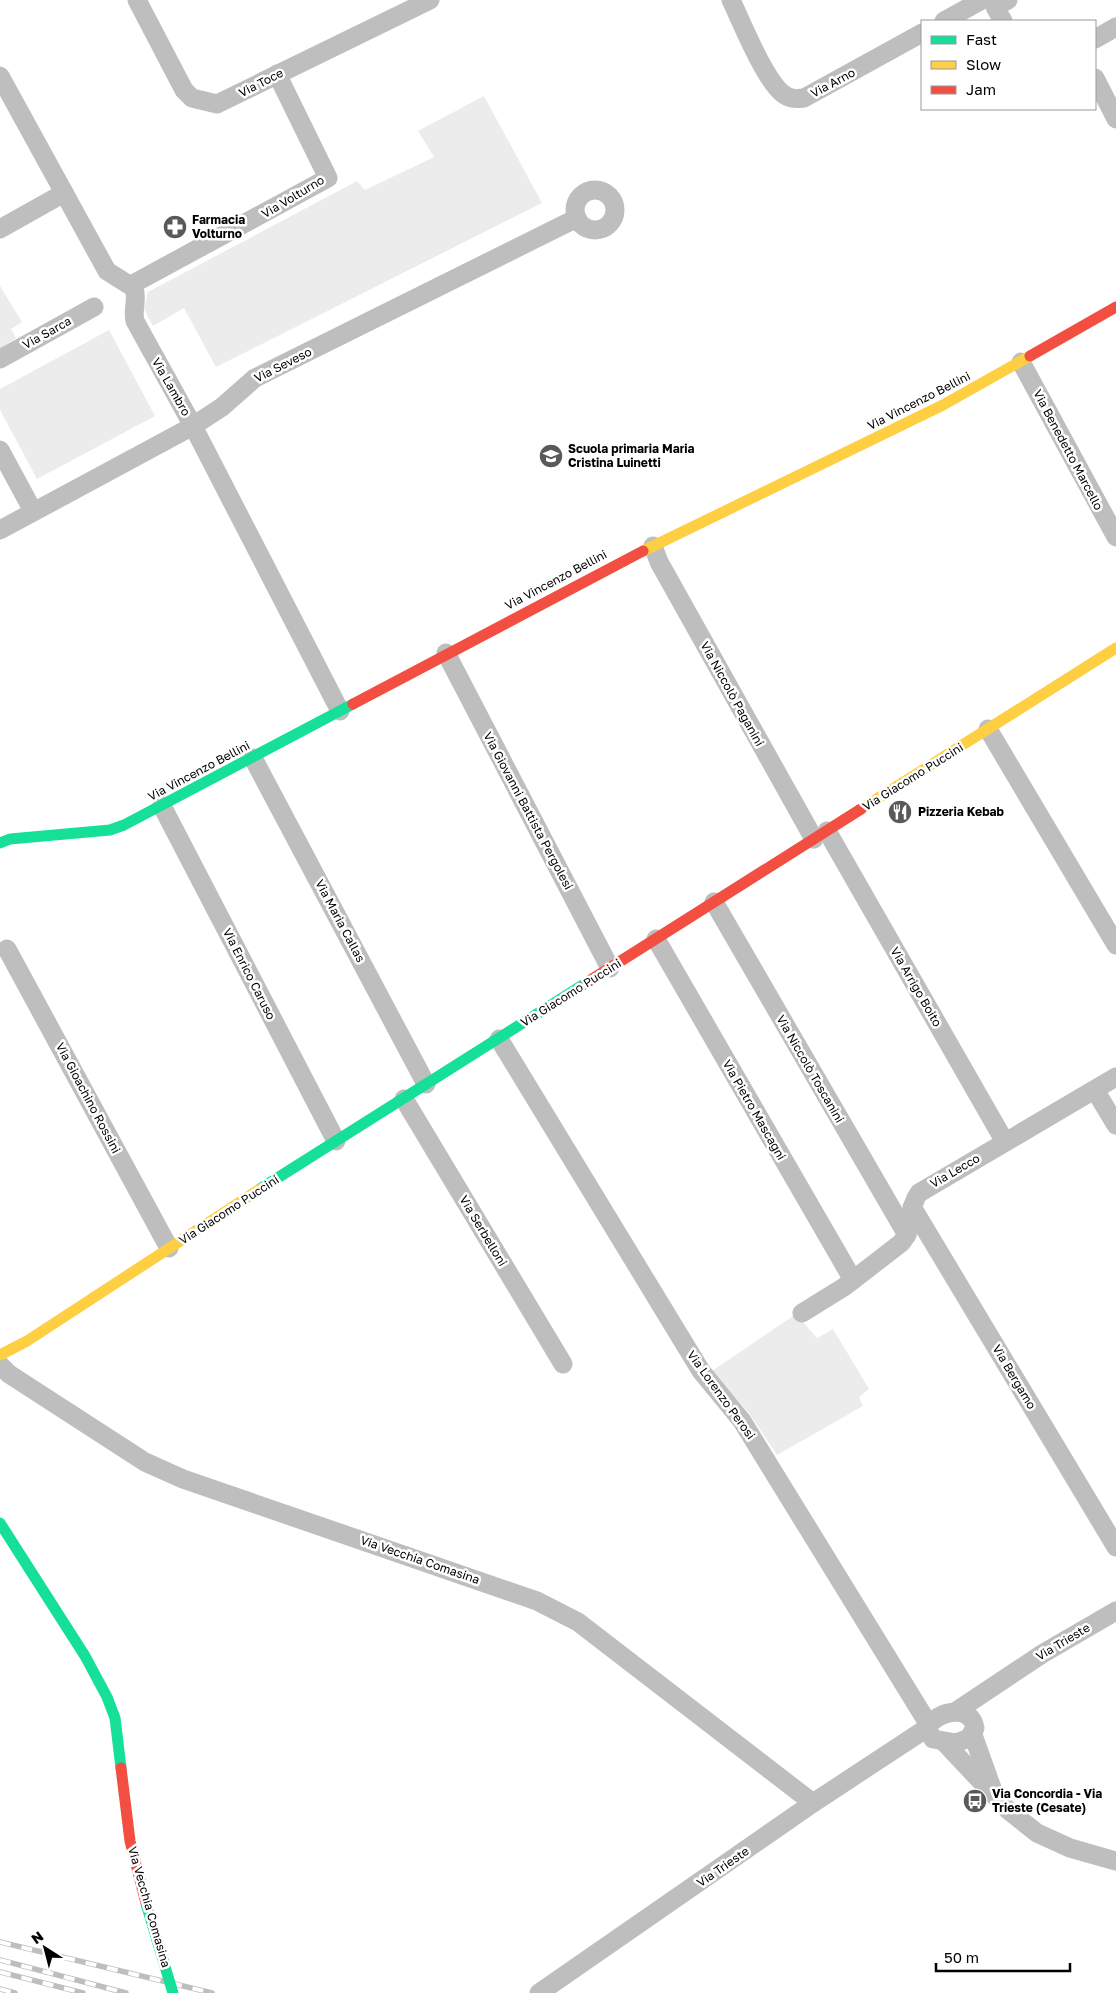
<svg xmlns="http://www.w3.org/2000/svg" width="1116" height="1993" font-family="'Golos Text',sans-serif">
	<rect width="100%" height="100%" fill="#fff"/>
	<g fill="#ececec">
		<path d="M484 96 542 203 216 367 184 308 153 326 144 309 148 292 357 181 365 190 434 157 418 131Z"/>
		<path d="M0 286 22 322 11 329 16 338 0 349Z"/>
		<path d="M109 330 155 416 37 479 0 410V389Z"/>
		<path d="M796 1314 817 1338 833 1329 869 1389 859 1397 863 1406 777 1455 749 1413 712 1371Z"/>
	</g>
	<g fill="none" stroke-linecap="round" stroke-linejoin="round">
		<g stroke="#bebebe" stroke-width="19">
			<path d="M137 0 184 90 192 98 217 104 430 0"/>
			<path d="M731 0C742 23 764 78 782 93 789 99 796 99 804 98L922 33"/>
			<path d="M944 21 982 0"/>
			<path d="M1003 21 995 7 1008 0"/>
			<path d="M1095 39 1116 27"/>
			<path d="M0 76 107 271 134 288C138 300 132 310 135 321L193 426 340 711"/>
			<path d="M1095 78 1116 119"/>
			<circle cx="595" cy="210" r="20"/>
			<path d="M0 229 64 193"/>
			<path d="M131 285 328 178 277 74"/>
			<path d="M0 359 94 307"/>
			<path d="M1021 362 1116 537"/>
			<path d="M0 450 33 511"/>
			<path d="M0 530 193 426 222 407 255 378 577 218"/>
			<path d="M653 546 659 562 814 839"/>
			<path d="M446 653 610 968"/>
			<path d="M988 729 1116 945"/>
			<path d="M253 758 426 1084"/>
			<path d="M162 806 336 1141"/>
			<path d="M827 831 1005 1142"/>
			<path d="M714 902 907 1235"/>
			<path d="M656 939 853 1280"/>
			<path d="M7 949 169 1248"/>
			<path d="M499 1039 701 1371 742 1421 929 1725"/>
			<path d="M1095 1090 1116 1125"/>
			<path d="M404 1099 563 1364"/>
			<path d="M912 1207 1116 1547"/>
			<path d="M802 1313 844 1287 901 1243C914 1229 908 1207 919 1193L1116 1077"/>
			<path d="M0 1365 9 1374 145 1462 183 1479 537 1601 578 1622 813 1803"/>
			<path d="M955 1712 1042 1654 1116 1611"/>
			<path d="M973 1735 992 1788"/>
			<path d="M944 1742 1008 1810 1037 1833 1070 1848 1116 1861"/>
			<path d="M539 1993 813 1803 927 1728C936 1711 971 1703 975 1728L969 1738 956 1743 933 1739 927 1728"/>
		</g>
		<g stroke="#16e098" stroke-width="11">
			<path d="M0 843 10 839 110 830 124 825 353 704"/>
			<path d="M260 1189 586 983"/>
			<path d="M0 1523 85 1656 107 1697 115 1718 121 1768"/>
		</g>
		<g stroke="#ffcf43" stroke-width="11">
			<path d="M643 551 943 405 1030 356"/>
			<path d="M861 809 1116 648"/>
			<path d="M0 1355 27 1341 260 1189"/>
		</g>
		<g stroke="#f24e42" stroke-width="11">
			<path d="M1030 356 1116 307"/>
			<path d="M353 704 643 551"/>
			<path d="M586 983 861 809"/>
			<path d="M121 1768 130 1841 147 1907"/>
		</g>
		<g stroke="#bebebe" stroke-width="5.5">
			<g id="rail">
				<path d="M0 1942 212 1993"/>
				<path d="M0 1960 126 1993"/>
				<path d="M0 1972 83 1993"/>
				<path d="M0 1989 15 1993"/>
			</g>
		</g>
		<use href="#rail" stroke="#fff" stroke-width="4" stroke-dasharray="11" stroke-linecap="butt"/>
		<path stroke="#16e098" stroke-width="11" d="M147 1907 173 1993"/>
	</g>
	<defs>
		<g id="pharmacy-disc" transform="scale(1.25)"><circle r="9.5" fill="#595959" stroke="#fff"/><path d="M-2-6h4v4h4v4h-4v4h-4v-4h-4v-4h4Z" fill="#fff"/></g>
		<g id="school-disc" transform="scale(1.25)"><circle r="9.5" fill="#595959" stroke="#fff"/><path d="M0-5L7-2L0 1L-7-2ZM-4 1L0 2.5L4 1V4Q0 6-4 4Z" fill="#fff"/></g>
		<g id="restaurant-disc" transform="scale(1.25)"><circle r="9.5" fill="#595959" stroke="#fff"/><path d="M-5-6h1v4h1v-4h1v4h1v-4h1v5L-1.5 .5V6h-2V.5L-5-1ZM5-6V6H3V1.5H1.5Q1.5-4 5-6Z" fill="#fff"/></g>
		<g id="bus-disc" transform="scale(1.25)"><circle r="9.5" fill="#595959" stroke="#fff"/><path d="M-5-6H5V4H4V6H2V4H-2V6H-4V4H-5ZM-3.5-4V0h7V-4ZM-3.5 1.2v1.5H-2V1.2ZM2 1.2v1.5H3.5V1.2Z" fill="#fff"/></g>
	</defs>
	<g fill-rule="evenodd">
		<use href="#pharmacy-disc" x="175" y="227"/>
		<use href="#school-disc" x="551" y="456"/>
		<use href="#restaurant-disc" x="900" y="812"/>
		<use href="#bus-disc" x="975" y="1801"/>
	</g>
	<g text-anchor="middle" stroke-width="5" stroke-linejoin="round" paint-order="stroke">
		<g font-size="12" fill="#000" stroke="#fff">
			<text transform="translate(261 83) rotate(-27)" y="4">Via Toce</text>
			<text transform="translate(833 83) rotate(-28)" y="4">Via Arno</text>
			<text transform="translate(293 197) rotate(-31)" y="4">Via Volturno</text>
			<text transform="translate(47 333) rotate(-29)" y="4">Via Sarca</text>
			<text transform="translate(283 365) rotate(-27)" y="4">Via Seveso</text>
			<text transform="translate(171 387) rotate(60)" y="4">Via Lambro</text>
			<text transform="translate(919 401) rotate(-27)" y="4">Via Vincenzo Bellini</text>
			<text transform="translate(1068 450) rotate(62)" y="4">Via Benedetto Marcello</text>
			<text transform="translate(556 580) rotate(-28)" y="4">Via Vincenzo Bellini</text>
			<text transform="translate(732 694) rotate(61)" y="4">Via Niccolò Paganini</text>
			<text transform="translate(199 771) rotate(-28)" y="4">Via Vincenzo Bellini</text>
			<text transform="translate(913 777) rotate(-32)" y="4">Via Giacomo Puccini</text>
			<text transform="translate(528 811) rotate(62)" y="4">Via Giovanni Battista Pergolesi</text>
			<text transform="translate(340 921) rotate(62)" y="4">Via Maria Callas</text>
			<text transform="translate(249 974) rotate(63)" y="4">Via Enrico Caruso</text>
			<text transform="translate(916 987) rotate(60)" y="4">Via Arrigo Boito</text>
			<text transform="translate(571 993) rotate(-32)" y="4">Via Giacomo Puccini</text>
			<text transform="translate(810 1069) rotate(60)" y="4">Via Niccolò Toscanini</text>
			<text transform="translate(88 1098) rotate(62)" y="4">Via Gioachino Rossini</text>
			<text transform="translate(754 1110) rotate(60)" y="4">Via Pietro Mascagni</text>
			<text transform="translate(955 1171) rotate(-30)" y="4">Via Lecco</text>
			<text transform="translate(229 1210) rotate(-33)" y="4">Via Giacomo Puccini</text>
			<text transform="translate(483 1231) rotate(59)" y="4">Via Serbelloni</text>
			<text transform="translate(1014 1377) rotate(59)" y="4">Via Bergamo</text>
			<text transform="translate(721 1395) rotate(54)" y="4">Via Lorenzo Perosi</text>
			<text transform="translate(420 1560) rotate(19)" y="4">Via Vecchia Comasina</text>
			<text transform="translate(1063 1642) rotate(-31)" y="4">Via Trieste</text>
			<text transform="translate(723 1867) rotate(-35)" y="4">Via Trieste</text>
			<text transform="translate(149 1907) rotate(74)" y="4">Via Vecchia Comasina</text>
		</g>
		<g font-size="12" font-weight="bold" fill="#000" stroke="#fff" text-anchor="start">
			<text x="192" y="224">Farmacia<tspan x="192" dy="14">Volturno</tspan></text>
			<text x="568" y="453">Scuola primaria Maria<tspan x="568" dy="14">Cristina Luinetti</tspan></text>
			<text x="918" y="816">Pizzeria Kebab</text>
			<text x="992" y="1798">Via Concordia - Via<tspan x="992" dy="14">Trieste (Cesate)</tspan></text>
		</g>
	</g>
	<rect x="921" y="20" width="175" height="90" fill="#ffffff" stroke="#999999"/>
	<rect x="931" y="36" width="25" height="8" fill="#16e098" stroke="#999999"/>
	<text x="966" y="45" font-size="15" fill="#000000">Fast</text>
	<rect x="931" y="61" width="25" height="8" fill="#ffcf43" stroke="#999999"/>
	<text x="966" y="70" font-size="15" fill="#000000">Slow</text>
	<rect x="931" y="86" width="25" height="8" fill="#f24e42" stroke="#999999"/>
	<text x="966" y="95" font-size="15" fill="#000000">Jam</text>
	<g transform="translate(45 1948) rotate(324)" stroke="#ffffff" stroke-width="4" paint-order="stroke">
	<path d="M0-4L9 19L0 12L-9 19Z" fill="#000000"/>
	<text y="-8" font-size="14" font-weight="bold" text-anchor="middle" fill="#000000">N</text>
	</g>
	<path d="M936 1963v8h134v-8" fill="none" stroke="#000000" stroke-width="2.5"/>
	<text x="944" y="1963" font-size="15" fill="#000000" stroke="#ffffff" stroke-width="4" paint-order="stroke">50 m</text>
</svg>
